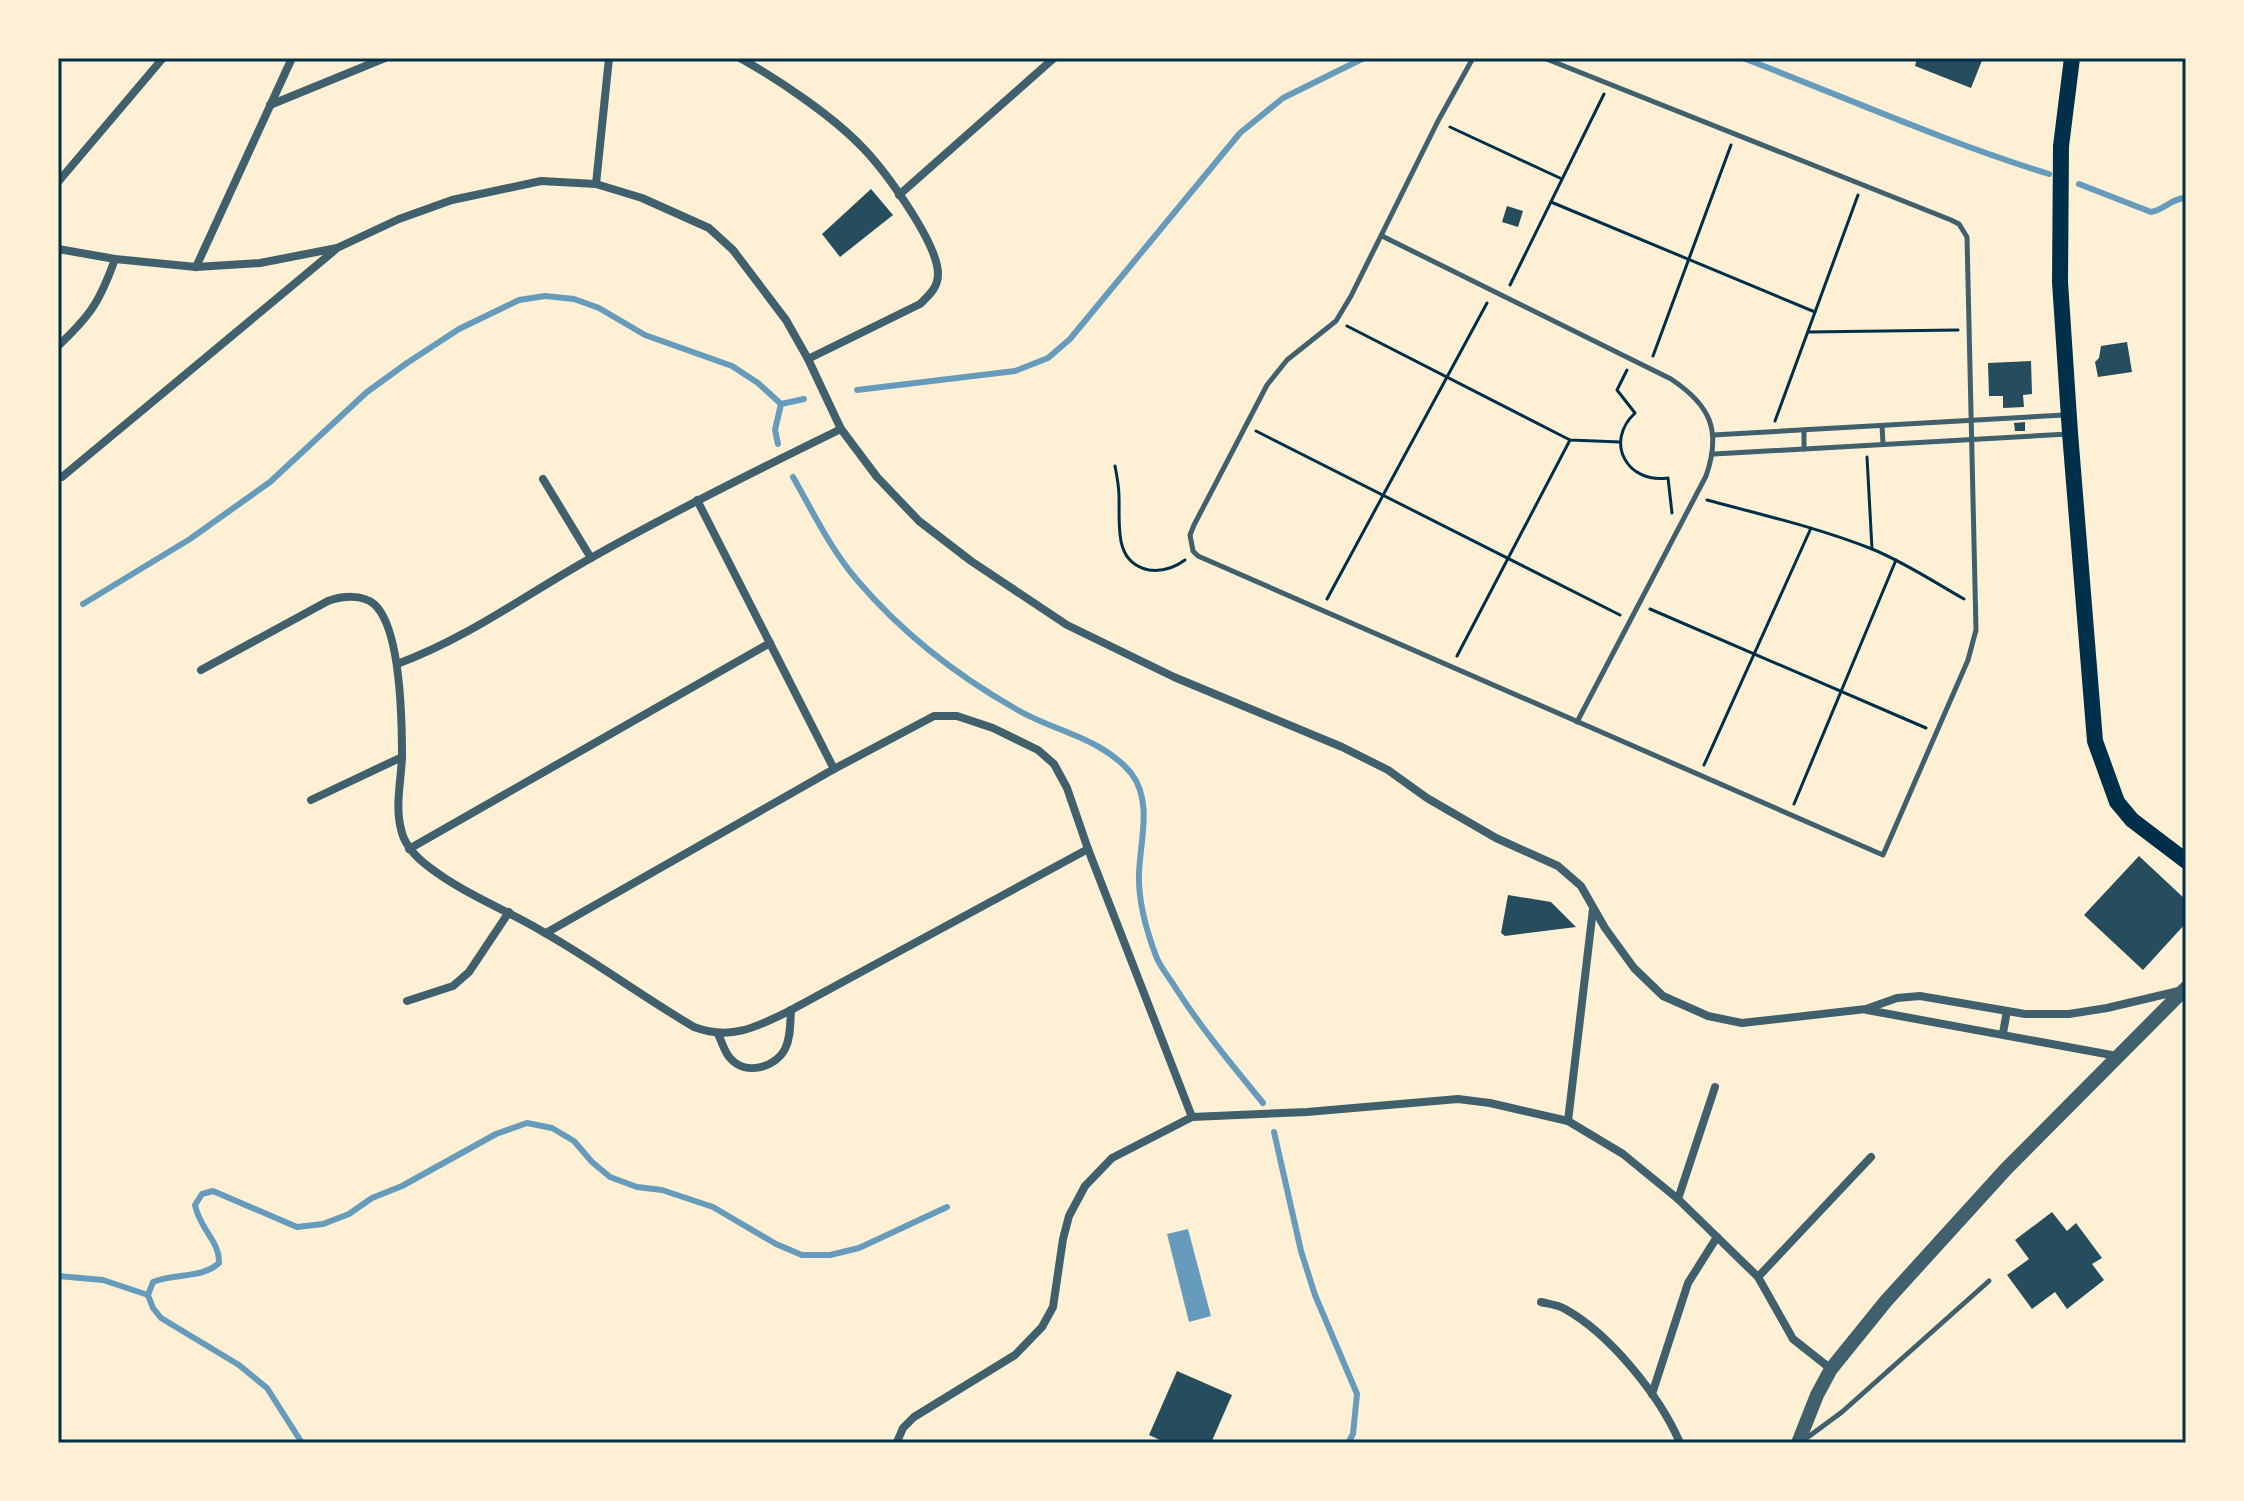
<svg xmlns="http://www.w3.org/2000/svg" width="2244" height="1501" font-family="'Exo 2',sans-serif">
	<rect width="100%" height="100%" fill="#fdf0d5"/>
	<path fill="#669bbc" d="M1188 1229 1211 1316 1189 1322 1167 1234Z"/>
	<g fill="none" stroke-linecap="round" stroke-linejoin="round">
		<g stroke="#669bbc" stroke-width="6">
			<path d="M1743 58C1845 97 1945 142 2049 174"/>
			<path d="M2079 184 2151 212C2165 210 2171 198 2186 198"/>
			<path d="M857 390 1015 371 1048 358 1070 339 1240 133 1283 98 1364 58"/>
			<path d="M781 404 804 399"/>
			<path d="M778 444 775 430 781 404"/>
			<path d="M793 477C813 512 831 550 857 580 902 633 956 675 1016 709 1055 732 1101 737 1131 773 1153 801 1140 842 1139 873 1138 899 1147 932 1156 956 1160 967 1169 977 1175 987 1201 1028 1232 1065 1263 1103"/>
			<path d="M83 604 190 539 270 482 367 392 407 363 459 329 519 300 545 296 574 299 599 308 645 335 732 366 758 383 781 404"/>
			<path d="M1274 1132 1301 1251 1315 1295 1357 1394 1353 1434 1348 1443"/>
			<path d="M58 1276 103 1280 148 1295"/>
			<path d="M302 1443 267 1388 239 1365 161 1318 153 1308 148 1295 153 1282C174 1273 202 1279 219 1263 220 1241 200 1230 195 1205L202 1194 213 1191 297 1227 323 1224 349 1214 372 1198 402 1186 496 1134 527 1123 552 1128 574 1141 592 1162 610 1177 637 1187 662 1190 713 1207 776 1244 802 1255H830L859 1248 947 1207"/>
		</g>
	</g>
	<g fill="#264d5e">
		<path d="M1917 58H1983L1971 88 1915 66Z"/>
		<path d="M871 189 893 215 840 257 822 234Z"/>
		<path d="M1507 206 1523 211 1518 227 1502 222Z"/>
		<path d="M2127 342 2132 372 2098 377 2095 362 2099 358 2101 346Z"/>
		<path d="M2031 361 2032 394 2023 395 2024 407 2003 408V396H1989L1988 363Z"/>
		<path d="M2025 422V431H2015L2014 423Z"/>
		<path d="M2139 856 2186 900V923L2143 970 2084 915Z"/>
		<path d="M1508 895 1551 902 1576 927 1505 936 1501 933Z"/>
		<path d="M2052 1212 2067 1231 2076 1223 2102 1258 2092 1264 2104 1280 2067 1309 2055 1292 2032 1309 2007 1275 2029 1259 2015 1240Z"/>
		<path d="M1177 1371 1232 1395 1211 1443H1159L1160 1440 1149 1435Z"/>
	</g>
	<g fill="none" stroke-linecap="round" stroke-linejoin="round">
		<g stroke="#003049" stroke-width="3">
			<path d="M1450 127 1562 179"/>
			<path d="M1551 202 1815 312"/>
			<path d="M1510 285 1604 94"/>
			<path d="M1347 326 1570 440 1620 442"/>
			<path d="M1809 332 1958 330"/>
			<path d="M1653 356 1731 145"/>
			<path d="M1627 370 1617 390 1635 413C1604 442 1627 484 1668 478L1672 513"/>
			<path d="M1775 421 1858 195"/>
			<path d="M1256 431 1620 615"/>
			<path d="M1867 457 1872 549"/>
			<path d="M1115 466C1117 476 1119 486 1119 497 1120 524 1113 563 1149 570 1163 572 1174 568 1185 560"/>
			<path d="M1707 500C1763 515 1819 528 1872 549 1904 562 1934 582 1964 599"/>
			<path d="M1327 599 1487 303"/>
			<path d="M1650 609 1926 728"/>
			<path d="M1457 656 1570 440"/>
			<path d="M1704 765 1811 528"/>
			<path d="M1794 804 1896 560"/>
		</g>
		<g stroke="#3f606c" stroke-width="5">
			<path d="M1473 58 1438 121 1351 296 1336 321 1287 360 1267 385 1194 525 1190 535 1193 551 1198 556 1883 855 1968 660 1976 630 1967 237 1959 224 1951 220 1544 58"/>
			<path d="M1382 236 1671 379C1710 405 1722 430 1706 476L1577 722"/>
			<path d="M1882 426 1883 444"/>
			<path d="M1804 430V449"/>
			<path d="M1713 435 2064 415"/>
			<path d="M1714 454 2068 434"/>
			<path d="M1804 1440 1842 1412 1989 1281"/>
		</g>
		<g stroke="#3f606c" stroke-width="8">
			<path d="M740 58C779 80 833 116 864 149 885 171 938 243 938 274 938 288 929 295 920 304L808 359"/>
			<path d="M270 105 385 58"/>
			<path d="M58 182 163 58"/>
			<path d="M596 184 609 58"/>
			<path d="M899 195 1054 58"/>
			<path d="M58 249 115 259 196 267 260 263 337 248 399 219 452 200 541 181 596 184 642 198 709 228 733 250 786 320 808 359 841 429 877 477 919 521 971 561 1067 625 1174 677 1342 747 1388 770 1427 798 1496 838 1558 866 1581 886 1605 928 1634 968 1663 996 1708 1016 1742 1023 1866 1009 1897 998 1920 996 2025 1014H2069L2107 1008 2183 990"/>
			<path d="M196 267 292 58"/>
			<path d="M58 346C91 315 100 301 115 259"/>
			<path d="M62 477 335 250"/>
			<path d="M543 479 591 558"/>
			<path d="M697 500 834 769"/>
			<path d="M397 664C466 639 527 594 591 558 672 512 757 470 841 429"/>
			<path d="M201 670 328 601C342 596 362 594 374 604 401 628 402 722 402 757 401 781 395 806 401 829 404 845 417 858 429 867 464 894 507 910 545 933 596 962 643 997 694 1027 731 1041 757 1027 791 1010L1088 849"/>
			<path d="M311 800 402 757"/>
			<path d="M409 849 770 643"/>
			<path d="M546 933 834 769 934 716H957L993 728 1038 750 1054 764 1067 788 1088 849 1192 1117"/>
			<path d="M407 1001 453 986 469 972 509 912"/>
			<path d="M1867 1010 2117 1056"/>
			<path d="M2003 1033 2007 1011"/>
			<path d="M718 1034C722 1042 724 1051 730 1058 745 1076 775 1068 785 1049 791 1037 790 1023 791 1010"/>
			<path d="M1568 1121 1593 909"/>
			<path d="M1678 1199 1715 1087"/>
			<path d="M1758 1277 1871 1157"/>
			<path d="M1541 1302C1549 1304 1558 1305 1565 1309 1610 1334 1660 1396 1680 1443"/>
			<path d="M1652 1394 1688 1283 1717 1237"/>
			<path d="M897 1442 903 1428 914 1417 1015 1355 1042 1327 1053 1307 1063 1239 1069 1216 1085 1186 1112 1158 1192 1117 1307 1112 1458 1099 1490 1103 1568 1121 1623 1154 1678 1199 1758 1277 1793 1339 1831 1369"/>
		</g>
		<path stroke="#3f606c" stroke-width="14" d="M1798 1443 1817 1395 1831 1369 1886 1301 2006 1169 2186 988"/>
		<path stroke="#003049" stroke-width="16" d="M2072 58 2061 146 2060 282 2070 433 2095 741 2117 802 2132 820 2186 861"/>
	</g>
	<rect width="2244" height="1501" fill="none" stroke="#fdf0d5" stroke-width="120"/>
	<rect x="60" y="60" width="2124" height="1381" fill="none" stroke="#003049" stroke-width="3"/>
</svg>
